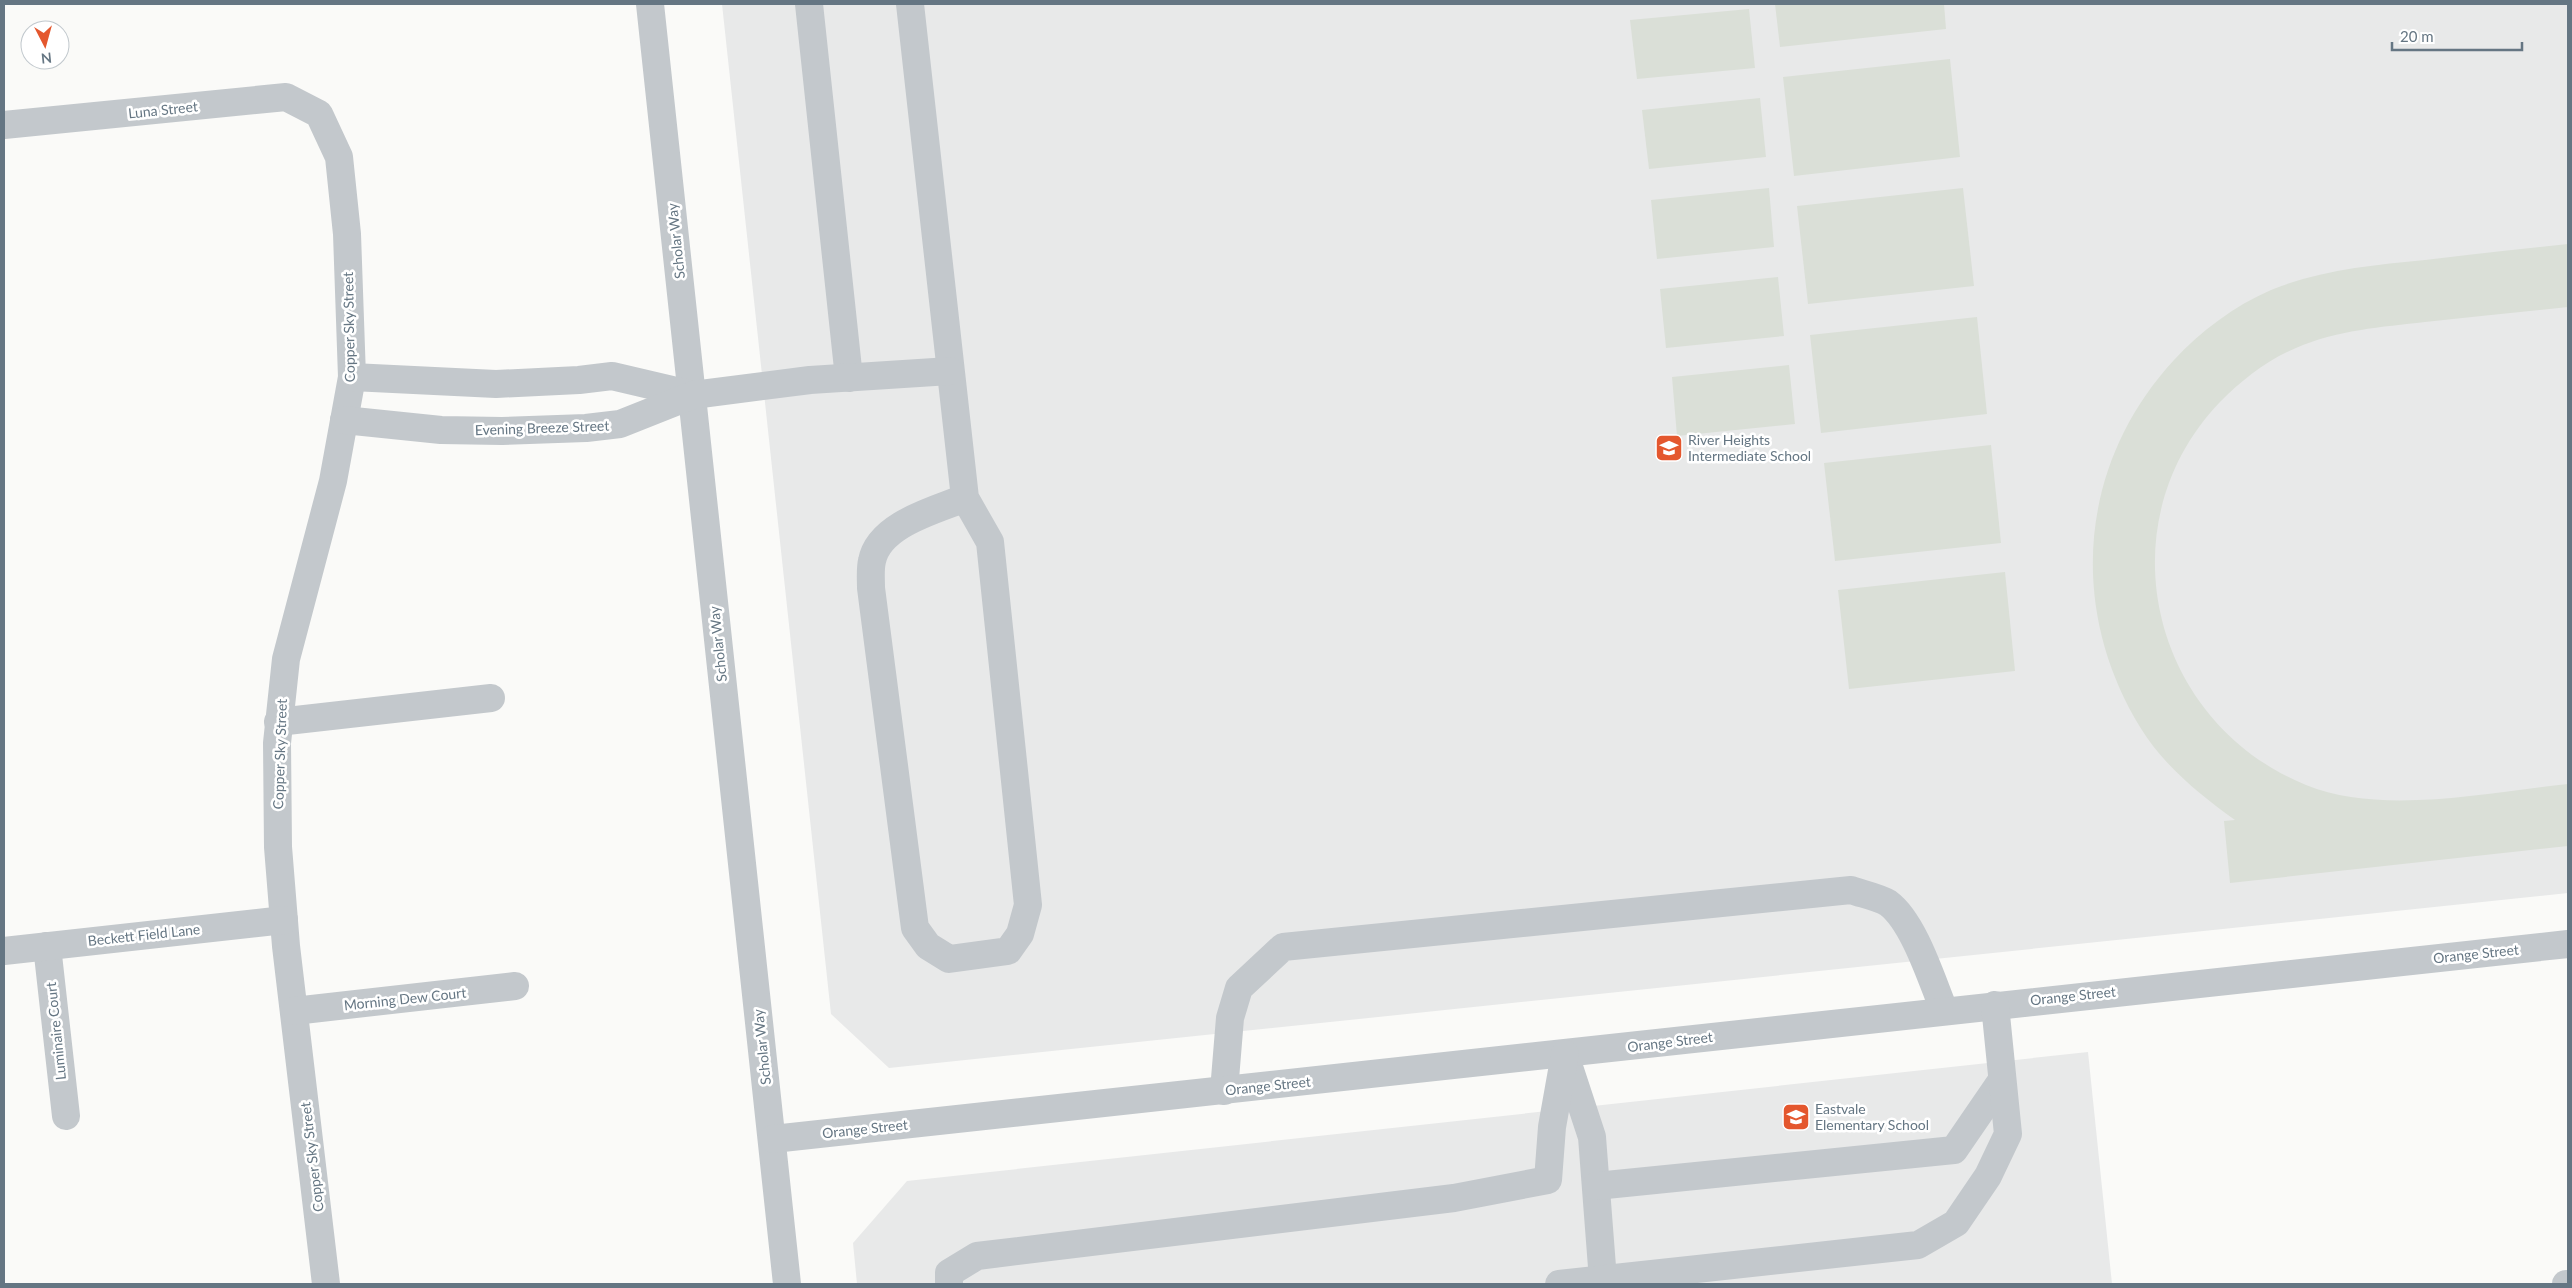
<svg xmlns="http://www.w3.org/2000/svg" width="2572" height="1288" font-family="Lato,sans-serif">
	<rect width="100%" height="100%" fill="#fafaf8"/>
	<g fill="#e8e9e9">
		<path d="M722 4H2568V893L889 1068 831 1014Z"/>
		<path d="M2088 1052 2112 1284H857L853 1243 907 1181Z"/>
	</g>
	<g fill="#dadfd7">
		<path d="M1775 4H1944L1946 29 1780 47Z"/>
		<path d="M1749 9 1755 68 1637 79 1630 20Z"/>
		<path d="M1950 59 1960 157 1794 176 1783 77Z"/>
		<path d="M1760 98 1766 157 1649 169 1642 110Z"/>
		<path d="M1769 188 1774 247 1657 259 1651 200Z"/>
		<path d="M1963 188 1974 286 1808 304 1797 206Z"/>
		<path d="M2568 244V307C2521 312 2473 317 2425 322 2382 327 2337 330 2296 348 2267 360 2242 380 2220 402 2103 524 2151 722 2306 785 2382 816 2488 792 2568 784V846L2230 883 2224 821 2235 820C2199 794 2163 765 2140 727 2067 607 2079 463 2174 360 2201 331 2234 306 2271 290 2320 270 2373 265 2425 260 2473 254 2521 249 2568 244Z"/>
		<path d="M1778 277 1784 336 1666 348 1660 289Z"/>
		<path d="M1977 317 1987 414 1821 433 1810 335Z"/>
		<path d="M1789 365 1795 424 1677 436 1672 377Z"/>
		<path d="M1991 445 2001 543 1835 561 1824 463Z"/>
		<path d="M2005 572 2015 671 1849 689 1838 590Z"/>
	</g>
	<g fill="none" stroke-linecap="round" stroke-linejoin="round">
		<g stroke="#c3c8cc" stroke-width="28">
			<path d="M650 4 787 1284"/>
			<path d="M809 4 849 378"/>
			<path d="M910 4 965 498 990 542 1028 905 1020 934 1008 951 949 959 928 946 915 928 871 588C871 579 870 569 872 561 879 524 936 510 965 498"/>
			<path d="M4 125 286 97 319 114 339 157 347 234 352 377 333 481 286 659 277 743 278 847 286 946 326 1284"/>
			<path d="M352 377 496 384 579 380 612 376 693 395"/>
			<path d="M344 420 441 430 502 431 586 428 620 424 693 395 810 380 950 371"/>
			<path d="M278 722 491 698"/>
			<path d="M47 946 66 1116"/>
			<path d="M4 951 284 920"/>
			<path d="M294 1011 515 986"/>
			<path d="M1566 1058 1592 1137 1603 1280"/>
			<path d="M1224 1091 1230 1018 1239 988 1283 947 1851 890C1862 894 1878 897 1888 903 1914 922 1932 981 1944 1010"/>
			<path d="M773 1139 2568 944"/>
			<path d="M1596 1186 1954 1150 2002 1080"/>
			<path d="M949 1284V1273L977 1256 1454 1198 1548 1180 1552 1127 1565 1054"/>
			<path d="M1559 1284 1918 1245 1956 1223 1988 1176 2008 1134 1995 1005"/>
			<path d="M2566 1284H2568"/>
		</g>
	</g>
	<defs>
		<g id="school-square" transform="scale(1.4375)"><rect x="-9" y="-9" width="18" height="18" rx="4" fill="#e4572e" stroke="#fff"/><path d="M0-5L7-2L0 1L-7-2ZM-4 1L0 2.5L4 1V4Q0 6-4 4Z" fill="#fff"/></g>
	</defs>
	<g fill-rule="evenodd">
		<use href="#school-square" x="1669" y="448"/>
		<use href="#school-square" x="1796" y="1117"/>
	</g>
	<g text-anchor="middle" stroke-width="5" stroke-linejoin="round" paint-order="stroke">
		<g font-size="14" fill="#657683" stroke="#fff">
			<text transform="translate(163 110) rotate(-6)" y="5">Luna Street</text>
			<text transform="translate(676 241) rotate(-96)" y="5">Scholar Way</text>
			<text transform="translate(349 327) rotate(-91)" y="5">Copper Sky Street</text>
			<text transform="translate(542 428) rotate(-2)" y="5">Evening Breeze Street</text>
			<text transform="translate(718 644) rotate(-96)" y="5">Scholar Way</text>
			<text transform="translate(280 754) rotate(-88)" y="5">Copper Sky Street</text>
			<text transform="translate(144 935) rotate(-6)" y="5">Beckett Field Lane</text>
			<text transform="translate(2476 954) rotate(-6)" y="5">Orange Street</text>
			<text transform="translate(2073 996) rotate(-6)" y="5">Orange Street</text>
			<text transform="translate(405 999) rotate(-6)" y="5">Morning Dew Court</text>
			<text transform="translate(56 1031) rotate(-96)" y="5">Luminaire Court</text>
			<text transform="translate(1670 1042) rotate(-7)" y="5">Orange Street</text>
			<text transform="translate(762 1047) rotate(-96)" y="5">Scholar Way</text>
			<text transform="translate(1268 1086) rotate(-6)" y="5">Orange Street</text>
			<text transform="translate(865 1129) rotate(-6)" y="5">Orange Street</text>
			<text transform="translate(312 1157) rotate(-97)" y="5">Copper Sky Street</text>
		</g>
		<g font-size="14" fill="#657683" stroke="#fff" text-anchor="start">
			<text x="1688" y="445">River Heights<tspan x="1688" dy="16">Intermediate School</tspan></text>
			<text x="1815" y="1114">Eastvale<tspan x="1815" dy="16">Elementary School</tspan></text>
		</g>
	</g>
	<rect width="2572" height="1288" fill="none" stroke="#657683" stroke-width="10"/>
	<g transform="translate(45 45) rotate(174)"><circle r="24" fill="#ffffff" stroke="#c1c8cd"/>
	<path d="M0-4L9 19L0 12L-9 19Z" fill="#e4572e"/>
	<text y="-8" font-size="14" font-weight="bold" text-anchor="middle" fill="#657683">N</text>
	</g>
	<path d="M2392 42v8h130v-8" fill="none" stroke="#657683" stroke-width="2.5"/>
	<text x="2400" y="42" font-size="15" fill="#657683" stroke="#ffffff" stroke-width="4" paint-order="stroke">20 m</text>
</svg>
